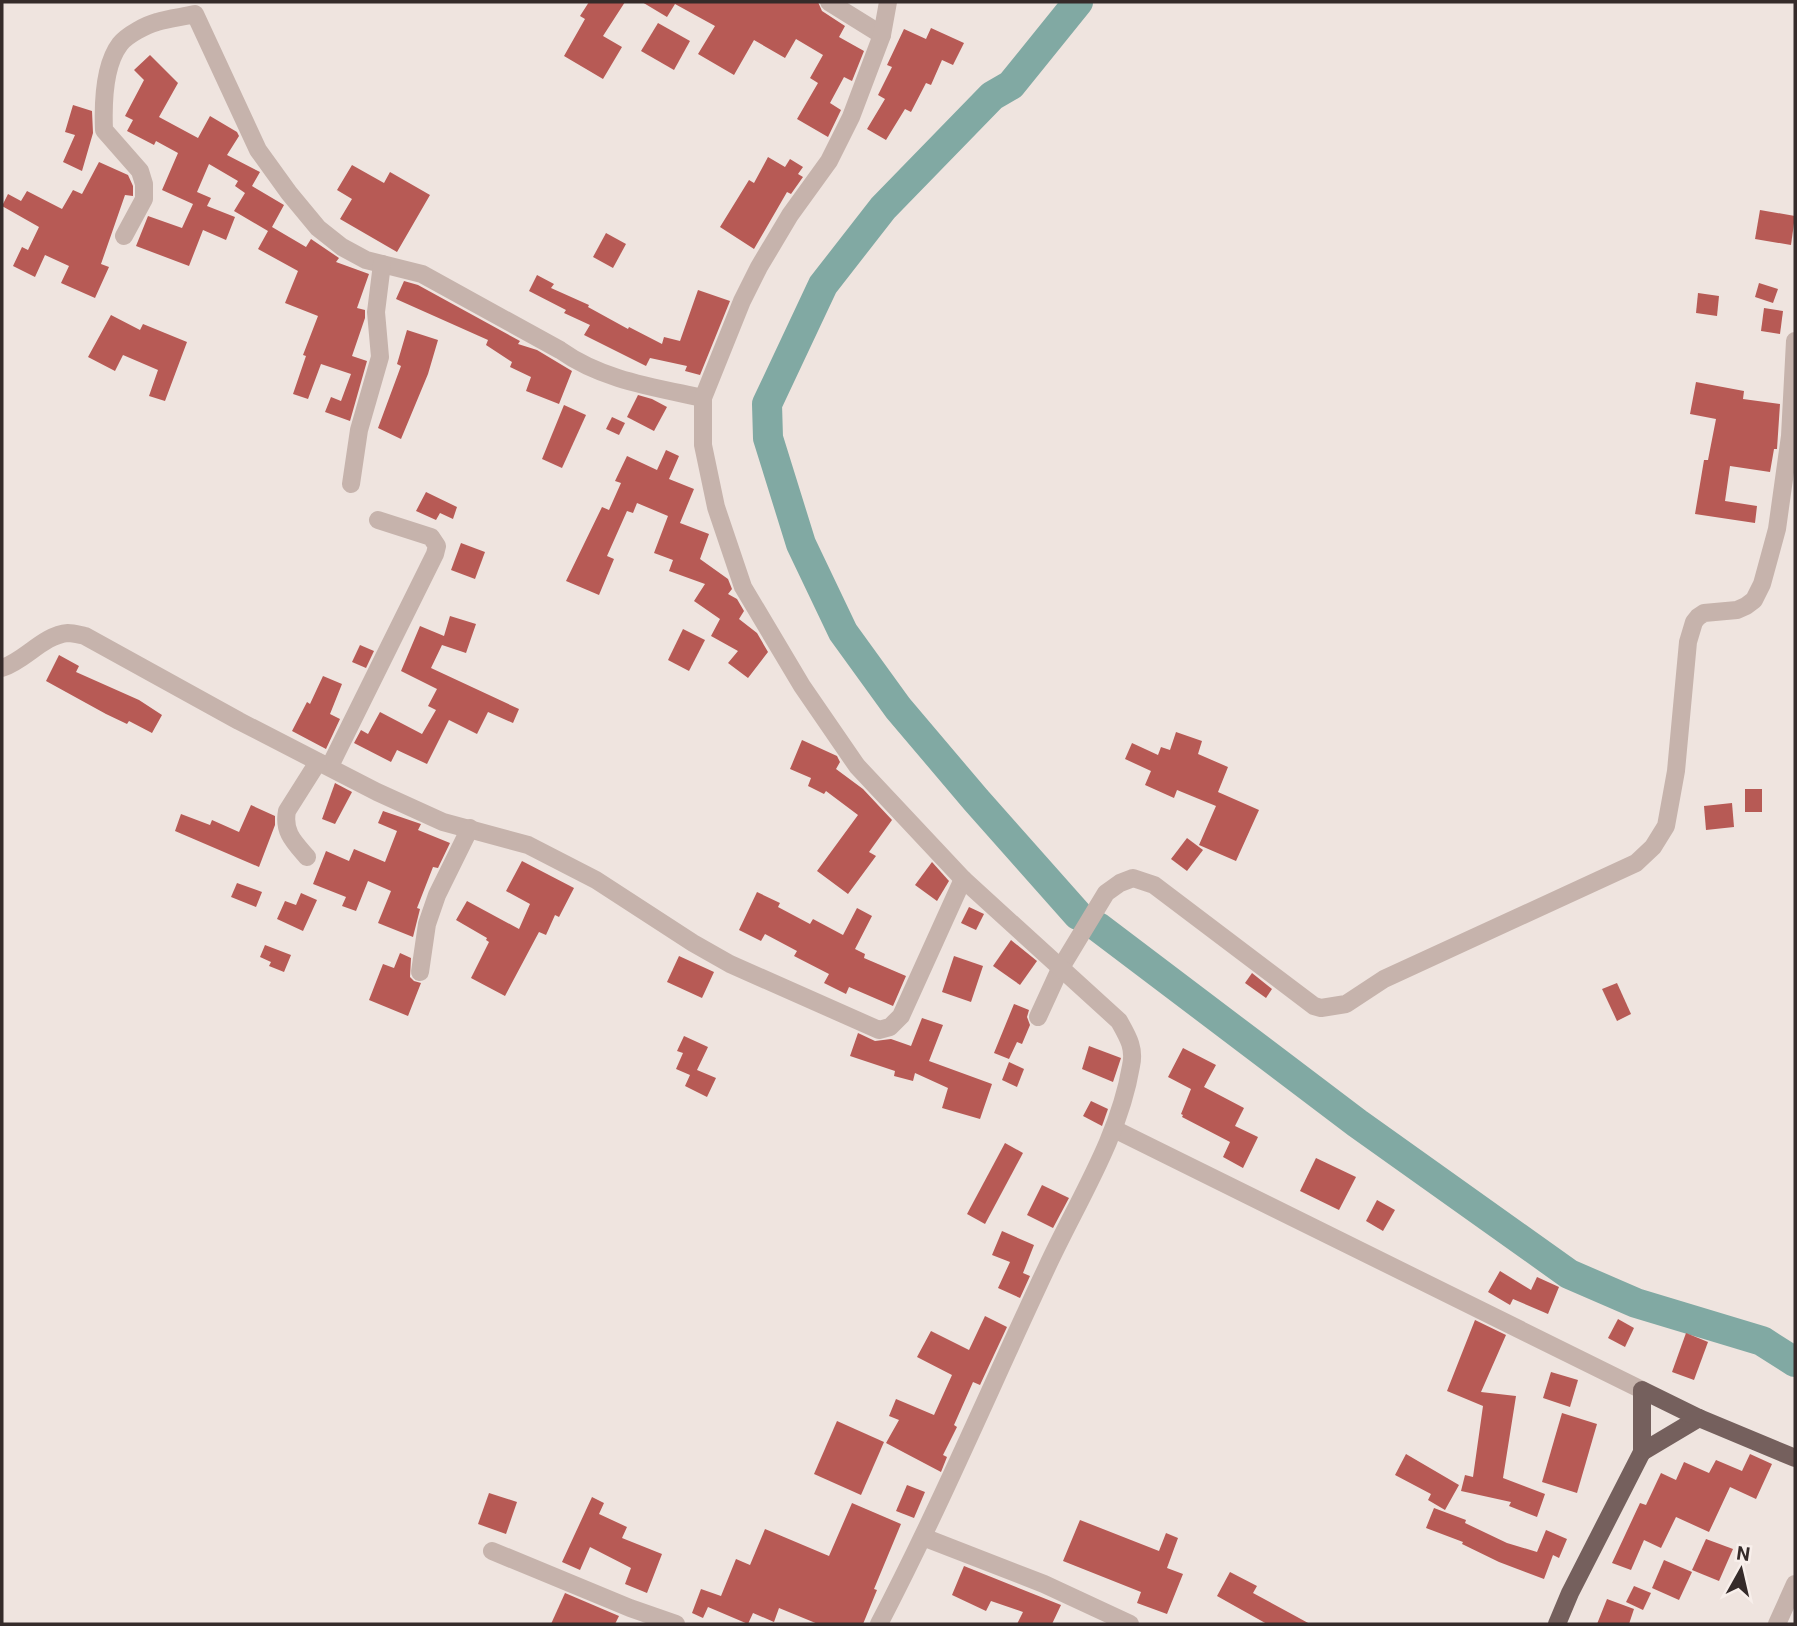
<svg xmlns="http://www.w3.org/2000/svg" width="1797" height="1626" font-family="Roboto,sans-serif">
	<rect width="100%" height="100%" fill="#efe4df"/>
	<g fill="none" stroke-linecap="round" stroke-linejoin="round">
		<g stroke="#81a9a3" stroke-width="30">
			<path d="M1078 2 1011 85 992 96 883 208 823 285 767 404 768 438 801 544 843 632 898 708 976 800 1078 915"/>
			<path d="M1098 927 1357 1123 1569 1274 1636 1303 1762 1341 1795 1362"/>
		</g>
	</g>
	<g fill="#b75a55">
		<path d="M589 2H625L603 36 622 47 603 79 564 56 585 19 580 16Z"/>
		<path d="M642 2H818L822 11 845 26 839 37 864 51 852 81 844 77 830 103 841 110 828 137 797 119 818 83 810 78 823 55 796 39 785 58 754 40 734 75 698 54 715 26 675 4 667 17Z"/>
		<path d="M658 23 690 41 674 70 641 51Z"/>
		<path d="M931 28 964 43 953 65 942 60 931 85 926 83 911 112 905 109 886 140 867 129 885 99 878 95 892 67 887 65 904 29 926 39Z"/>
		<path d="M150 55 178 83 159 117 198 138 210 116 237 132 239 136 227 155 260 172 252 186 284 205 272 227 306 247 311 239 339 258 336 262 369 274 357 308 365 310V318L352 356 367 361 350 421 325 412 331 397 341 401 351 374 321 364 308 399 293 394 306 356 303 355 318 316 285 303 298 271 258 249 268 231 234 211 245 193 235 186 238 181 209 164 197 192 211 198 207 206 235 217 226 240 203 230 189 266 136 246 148 216 182 228 193 204 162 190 178 153 156 141 154 145 127 131 133 120 125 116 144 80 134 70Z"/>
		<path d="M73 105 92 111 93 133 82 171 63 162 75 135 65 132Z"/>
		<path d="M768 157 785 167 790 159 803 167 798 174 803 177 791 194 787 192 754 249 720 227 749 180 754 183Z"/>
		<path d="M99 162 128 175 133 186V196L125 195 101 264 109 267 95 298 61 283 69 266 45 255 35 277 13 266 22 247 28 250 39 227 2 206 8 194 21 201 27 191 62 209 73 190 82 194Z"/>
		<path d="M352 165 384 183 390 172 430 195 397 252 340 219 352 199 337 190Z"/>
		<path d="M1760 210 1795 216 1791 245 1755 239Z"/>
		<path d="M606 233 626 244 613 268 593 257Z"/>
		<path d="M537 275 554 284 551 288 589 305 588 307 628 329 629 327 662 344 664 337 680 341 698 290 730 301 700 375 685 371 687 366 650 358 646 366 584 335 590 325 564 313 566 310 529 291Z"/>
		<path d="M404 281 418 285 520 341 518 344 537 350 572 371 559 404 526 391 531 377 510 367 512 362 486 345 488 340 396 299Z"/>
		<path d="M1759 283 1778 289 1773 303 1755 297Z"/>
		<path d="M1698 293 1719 296 1717 316 1696 313Z"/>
		<path d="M1764 308 1783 311 1780 334 1761 331Z"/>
		<path d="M111 315 140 330 143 324 187 342 165 401 149 396 158 370 123 355 115 371 88 357Z"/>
		<path d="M407 330 438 340 428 374 401 439 378 428 401 366 397 364Z"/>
		<path d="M1696 382 1744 391 1743 399 1780 404 1777 449H1774L1770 472 1730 466 1725 501 1757 506 1755 523 1695 514 1704 460H1708L1716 419 1690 414Z"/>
		<path d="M638 395 652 399 667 407 654 431 627 417Z"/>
		<path d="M564 405 586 415 562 468 542 459Z"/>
		<path d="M612 417 625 423 619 435 606 429Z"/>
		<path d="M666 450 679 456 669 479 694 489 680 523 709 534 700 559 728 579 732 589 728 594 737 599 744 611 739 619 757 633 768 652 748 678 728 663 738 651 711 636 720 619 694 601 705 584 669 571 673 560 654 553 668 516 637 503 633 513 627 511 607 556 614 559 599 595 566 581 602 507 609 510 621 483 615 481 627 456 657 470Z"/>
		<path d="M426 492 457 507 453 519 440 513 436 520 416 511Z"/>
		<path d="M461 543 485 552 475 579 451 570Z"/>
		<path d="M450 616 476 624 466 653 442 645 431 668 519 709 513 723 488 712 477 734 449 720 427 764 397 750 391 762 354 743 361 730 368 734 380 712 422 734 436 710 428 706 437 689 401 671 420 626 444 636Z"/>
		<path d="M683 629 705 640 689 671 668 660Z"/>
		<path d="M360 645 374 651 366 668 352 662Z"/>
		<path d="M59 655 79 666 76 672 139 700 162 715 152 733 129 721 127 724 106 714 46 681Z"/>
		<path d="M323 676 342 684 330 714 340 719 326 749 292 731 307 702 310 704Z"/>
		<path d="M1176 732 1202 741 1198 754 1228 767 1218 792 1259 810 1236 861 1199 845 1216 806 1177 790 1174 798 1145 785 1151 771 1125 759 1132 743 1158 755 1161 747 1170 750Z"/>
		<path d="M802 740 837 756 840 762 836 769 863 789 892 820 869 852 876 856 848 894 817 871 858 815 826 791 824 794 808 786 811 778 790 769Z"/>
		<path d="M335 783 352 792 335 824 322 819Z"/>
		<rect x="1745" y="789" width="17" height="23"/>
		<path d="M1732 803 1734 827 1706 830 1704 806Z"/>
		<path d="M251 805 275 816V825L259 867 175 831 181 814 210 825 212 820 239 832Z"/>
		<path d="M383 811 421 824 418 830 450 843 438 868 433 867 417 908 420 909 413 937 378 923 391 891 368 881 356 911 342 906 346 897 313 884 326 851 349 861 354 849 385 862 397 831 378 823Z"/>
		<path d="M1187 838 1203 850 1187 871 1171 859Z"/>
		<path d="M522 861 574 888 559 917 555 915 546 935 539 932 505 996 471 978 489 942 486 940 487 938 456 920 467 901 519 929 530 904 506 891Z"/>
		<path d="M932 862 949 881 937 901 915 885Z"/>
		<path d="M237 883 262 892 256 907 231 897Z"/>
		<path d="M757 892 780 903 778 907 810 924 813 919 843 935 857 908 872 916 855 949 865 954 864 958 906 976 893 1006 849 987 846 994 824 983 829 974 794 956 797 951 765 934 761 941 739 930Z"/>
		<path d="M301 893 317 900 303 931 277 919 285 901 296 905Z"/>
		<path d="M969 907 984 914 976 930 961 923Z"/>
		<path d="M1011 940 1037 961 1020 985 993 966Z"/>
		<path d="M265 945 291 955 284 972 269 966 271 962 260 957Z"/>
		<path d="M400 953 411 958 410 977 414 981 421 983 408 1016 369 1000 383 964 394 968Z"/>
		<path d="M679 956 714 972 702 998 667 982Z"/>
		<path d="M954 956 983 966 971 1002 942 992Z"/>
		<path d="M1252 973 1272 989 1266 998 1245 983Z"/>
		<path d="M1617 983 1631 1014 1617 1021 1602 989Z"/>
		<path d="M1014 1004 1029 1010 1027 1017 1030 1025 1022 1044 1017 1042 1009 1059 994 1053Z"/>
		<path d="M922 1018 943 1025 929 1061 992 1084 980 1119 942 1108 948 1088 915 1073 913 1081 894 1076 895 1071 850 1056 858 1033 875 1041 891 1039 911 1046Z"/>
		<path d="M684 1036 708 1047 697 1070 716 1078 707 1097 685 1086 690 1075 676 1069 683 1053 677 1051Z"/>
		<path d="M1089 1046 1121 1058 1113 1082 1082 1069Z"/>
		<path d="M1183 1048 1216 1065 1204 1087 1244 1108 1235 1126 1258 1137 1243 1168 1223 1157 1230 1142 1182 1117 1183 1115 1181 1114 1191 1089 1168 1077Z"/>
		<path d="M1009 1062 1024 1069 1017 1087 1002 1080Z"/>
		<path d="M1091 1101 1108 1109 1102 1126 1083 1116Z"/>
		<path d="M1005 1143 1023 1153 985 1224 967 1214Z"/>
		<path d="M1316 1158 1356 1177 1339 1210 1300 1191Z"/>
		<path d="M1042 1185 1069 1198 1053 1228 1027 1215Z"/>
		<path d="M1377 1200 1395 1210 1383 1231 1366 1221Z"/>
		<path d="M1002 1231 1034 1245 1023 1273 1030 1276 1020 1298 998 1288 1010 1262 992 1255Z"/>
		<path d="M1500 1271 1531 1290 1537 1277 1559 1287 1548 1314 1513 1299 1510 1305 1488 1292Z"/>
		<path d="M985 1316 1007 1327 980 1385 973 1382 954 1425 957 1427 943 1455 947 1457 941 1472 886 1443 899 1420 889 1416 896 1399 934 1415 952 1375 917 1357 931 1331 969 1350Z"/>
		<path d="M1618 1319 1634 1328 1625 1347 1608 1338Z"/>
		<path d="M1475 1320 1506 1335 1481 1392 1516 1396 1503 1478 1545 1494 1537 1517 1509 1506 1511 1502 1461 1491 1465 1475 1473 1477 1483 1406 1447 1391Z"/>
		<path d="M1686 1333 1708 1342 1694 1380 1672 1372Z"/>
		<path d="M1551 1372 1578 1380 1570 1407 1543 1398Z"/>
		<path d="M1562 1413 1597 1424 1577 1493 1542 1482Z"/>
		<path d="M837 1421 884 1442 861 1495 814 1474Z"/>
		<path d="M1406 1454 1459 1485 1445 1510 1428 1500 1431 1494 1395 1475Z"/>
		<path d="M1750 1454 1772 1464 1756 1499 1730 1487 1709 1532 1676 1517 1661 1548 1644 1540 1631 1570 1612 1563 1640 1503 1646 1505 1661 1473 1676 1480 1684 1462 1709 1473 1716 1460 1742 1471Z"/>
		<path d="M907 1485 925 1492 914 1518 896 1511Z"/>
		<path d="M489 1493 517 1502 506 1534 478 1524Z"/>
		<path d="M592 1497 604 1503 599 1514 627 1527 622 1538 662 1554 647 1593 625 1584 631 1568 590 1547 580 1570 562 1562Z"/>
		<path d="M852 1503 901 1524 874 1589 877 1590 863 1624H818L779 1608 774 1622 753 1613 748 1624 708 1607 703 1618 692 1613 701 1589 721 1596 736 1559 750 1565 765 1529 829 1556Z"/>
		<path d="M1434 1508 1466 1520 1465 1523 1507 1543 1537 1552 1546 1530 1567 1539 1559 1558 1553 1555 1544 1579 1499 1562 1462 1544 1463 1542 1426 1528Z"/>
		<path d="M1080 1520 1159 1551 1166 1533 1178 1538 1167 1568 1183 1574 1167 1614 1137 1603 1141 1592 1063 1561Z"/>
		<path d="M1706 1539 1733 1549 1719 1581 1692 1570Z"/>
		<path d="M1664 1560 1692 1572 1679 1600 1652 1588Z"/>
		<path d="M964 1566 1061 1605 1052 1624H1017L1023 1612 991 1601 986 1611 952 1595Z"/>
		<path d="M1230 1572 1257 1586 1253 1593 1310 1624H1267L1217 1596Z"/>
		<path d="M1634 1586 1651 1593 1643 1610 1626 1602Z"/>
		<path d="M565 1593 619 1616 615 1624H551Z"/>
		<path d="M1607 1599 1634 1609 1629 1624H1597Z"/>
	</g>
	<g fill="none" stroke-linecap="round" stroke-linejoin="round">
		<g stroke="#c6b3ac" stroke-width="18">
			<path d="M829 2 882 35"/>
			<path d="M124 236 144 199V184L140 171 104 130C103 105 104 65 120 44 127 35 146 25 157 22 169 18 183 17 195 14L258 150 289 193 318 228 342 247 366 260 422 274 560 350C602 380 653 387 703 398"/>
			<path d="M351 484 359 430 380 357 376 312 382 264"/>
			<path d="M2 668C25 661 43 635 68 633 73 633 80 635 85 636L239 721 377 792 443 822 528 845 596 880 693 943 730 964 879 1030 890 1027 901 1016 963 879"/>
			<path d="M330 766 435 554 437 546 431 537 378 520"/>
			<path d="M307 857C294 842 283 832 287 811L318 762"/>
			<path d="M420 972 427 924 437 895 470 828"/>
			<path d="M1038 1017 1060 969 1106 893 1120 883 1133 878 1154 885 1314 1006 1321 1008 1346 1004 1384 979 1636 863 1653 847 1666 826 1676 771 1688 642 1694 622 1698 617 1704 613 1737 610 1746 606 1754 600 1762 584 1777 529 1790 436 1795 341"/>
			<path d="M1114 1129 1642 1390"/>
			<path d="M923 1537 1044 1584 1130 1624"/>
			<path d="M492 1551 630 1608 676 1624"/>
			<path d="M879 1624C940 1507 991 1386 1047 1267 1077 1202 1119 1138 1131 1066 1135 1048 1128 1037 1119 1021L963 879 857 766 802 686 743 587 716 507 703 445V398L742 301 759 267 790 215 829 161 851 117 882 35 888 2"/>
			<path d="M1777 1624 1795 1584"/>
		</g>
		<g stroke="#75605d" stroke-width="18">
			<path d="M1642 1452 1699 1418"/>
			<path d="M1557 1624 1570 1593 1642 1452V1390L1699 1418 1795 1458"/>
		</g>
	</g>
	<rect width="1797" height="1626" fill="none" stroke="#352b2a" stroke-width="7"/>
	<g transform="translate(1741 1570) rotate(8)" stroke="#f8efeb" stroke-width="5" paint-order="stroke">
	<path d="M0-5L12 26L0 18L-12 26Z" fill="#352b2a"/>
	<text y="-10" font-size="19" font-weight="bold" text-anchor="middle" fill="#352b2a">N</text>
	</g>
</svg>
